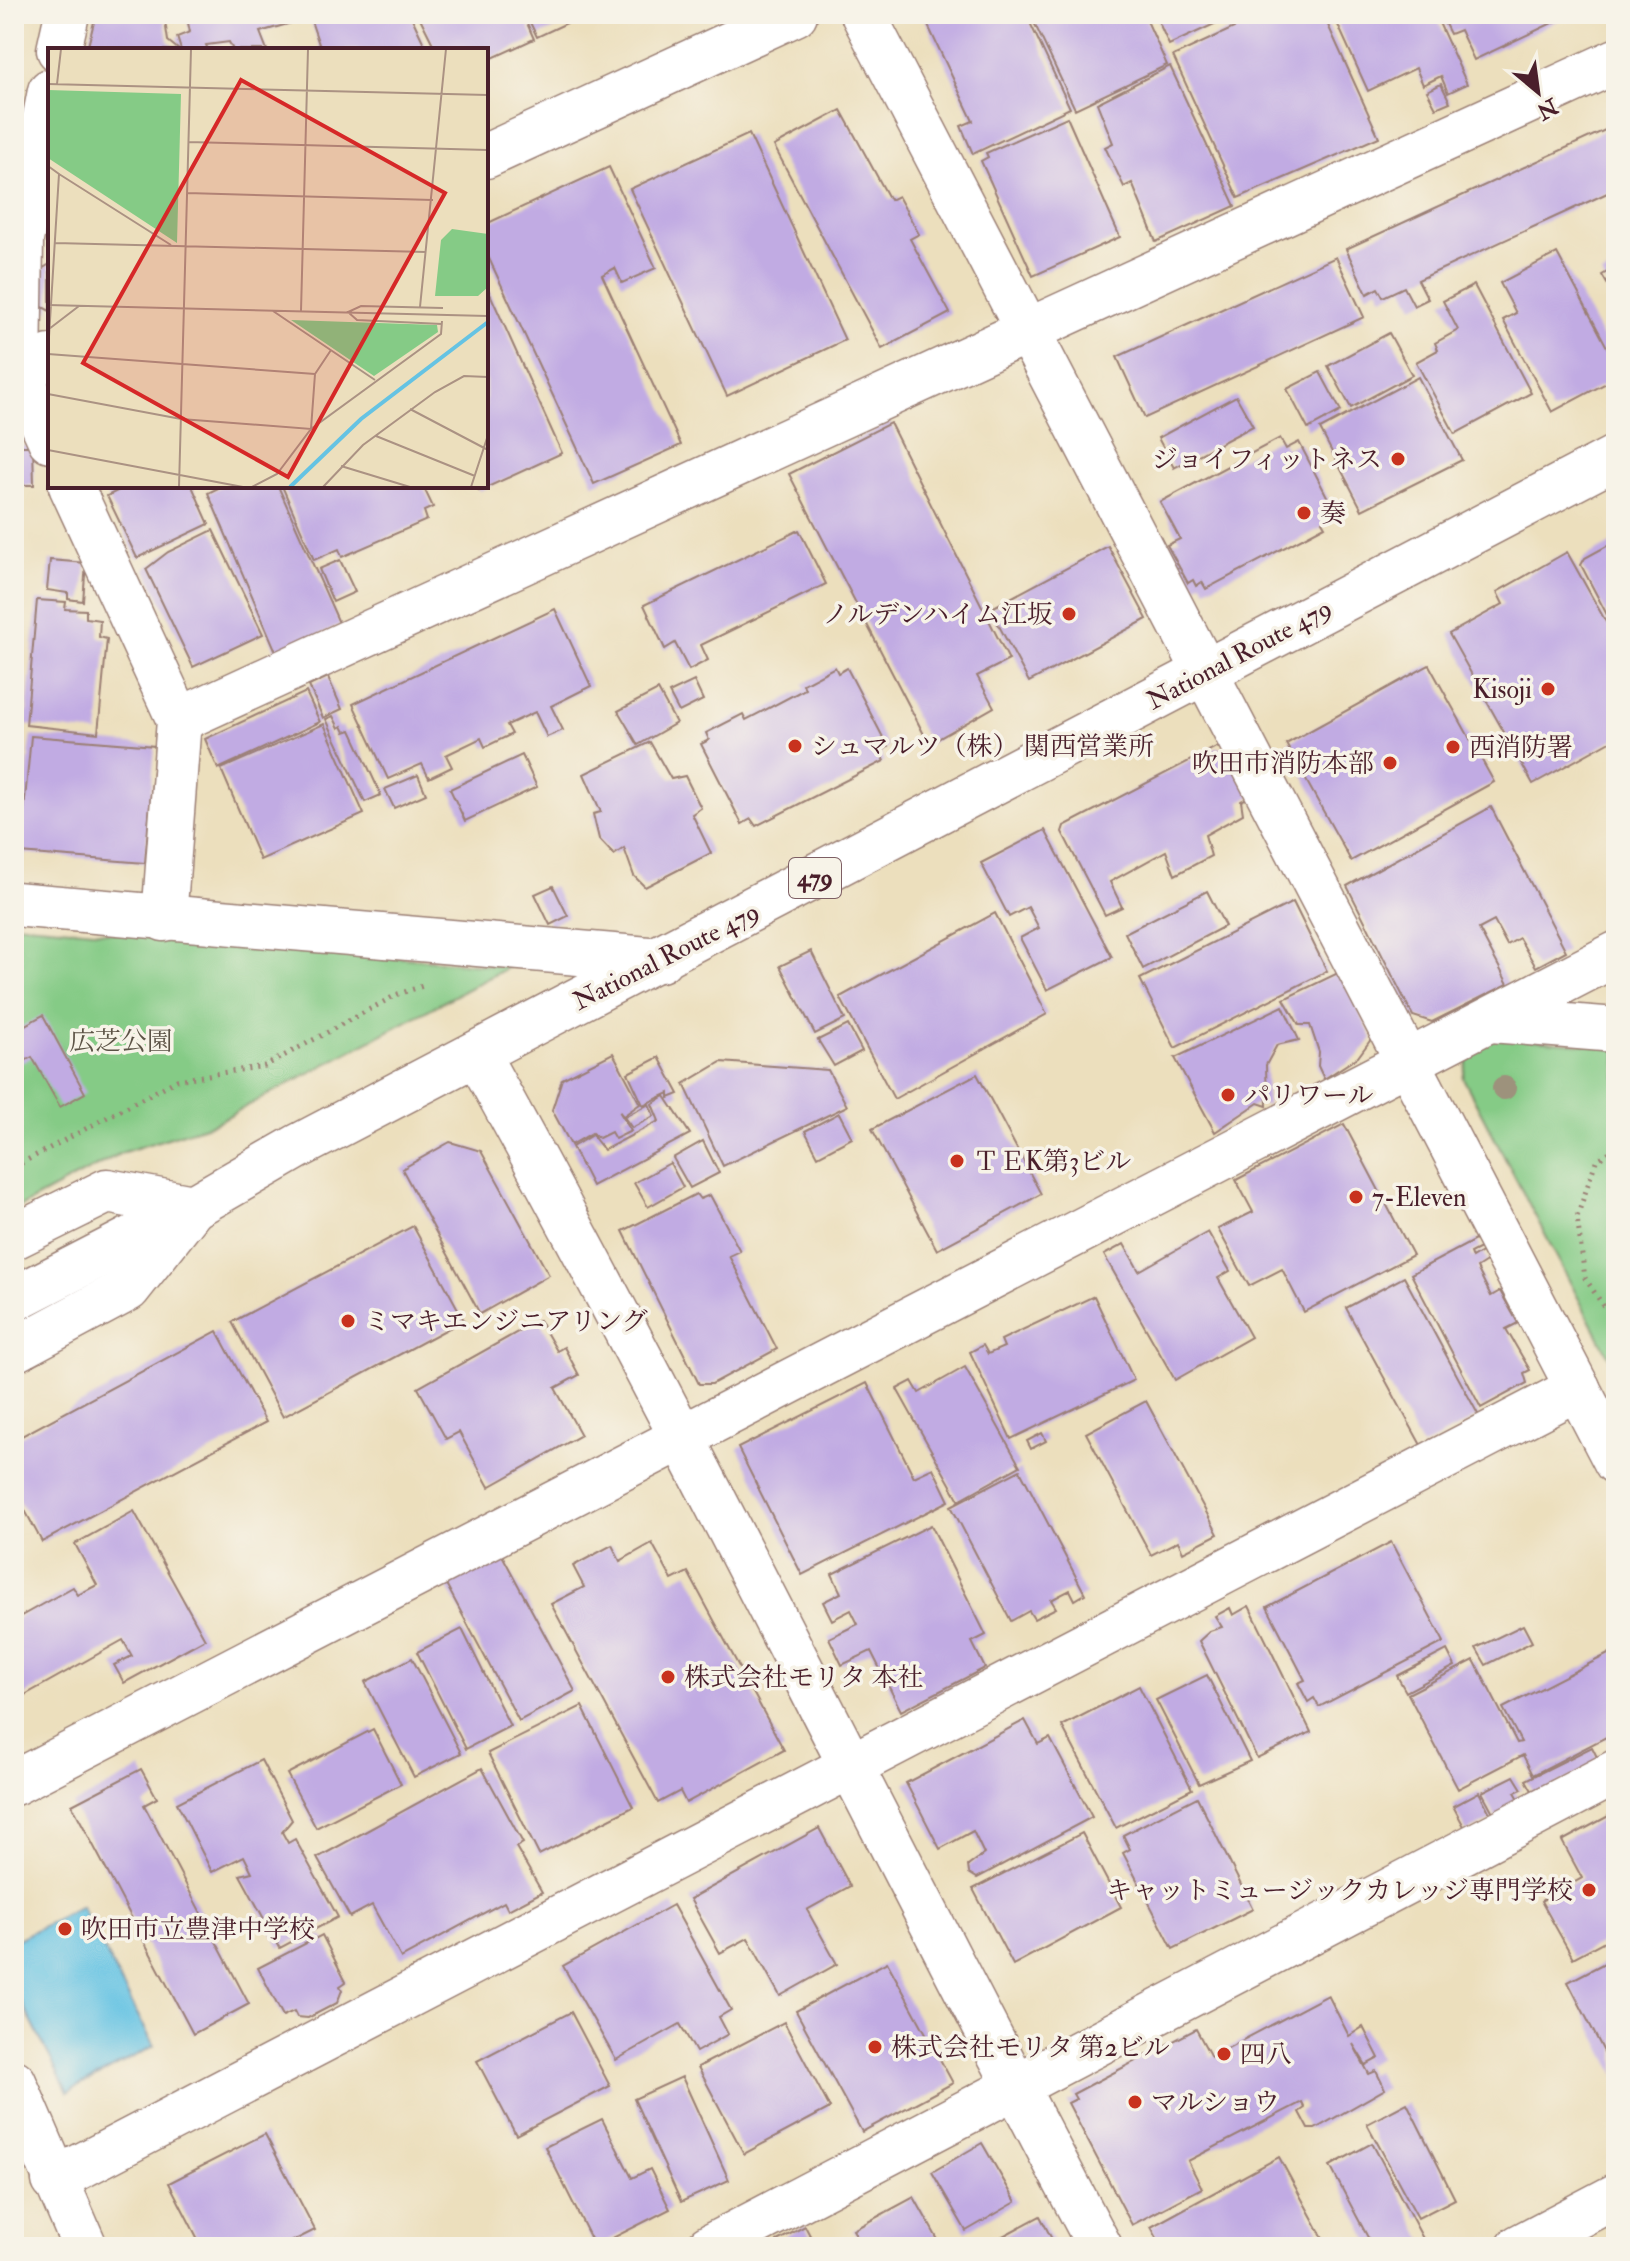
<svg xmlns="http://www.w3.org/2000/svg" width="1630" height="2261" font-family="'IM FELL Double Pica','Noto Serif JP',serif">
	<rect width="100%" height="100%" fill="#f7f3e8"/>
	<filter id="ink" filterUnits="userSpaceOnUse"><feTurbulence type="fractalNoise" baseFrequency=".0125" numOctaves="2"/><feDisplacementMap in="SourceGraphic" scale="16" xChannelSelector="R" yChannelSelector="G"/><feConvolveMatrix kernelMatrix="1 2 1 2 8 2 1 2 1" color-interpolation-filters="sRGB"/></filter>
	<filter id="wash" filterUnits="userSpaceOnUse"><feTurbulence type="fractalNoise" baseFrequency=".006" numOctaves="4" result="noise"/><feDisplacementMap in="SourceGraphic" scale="32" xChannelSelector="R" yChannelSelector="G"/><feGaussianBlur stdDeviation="1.8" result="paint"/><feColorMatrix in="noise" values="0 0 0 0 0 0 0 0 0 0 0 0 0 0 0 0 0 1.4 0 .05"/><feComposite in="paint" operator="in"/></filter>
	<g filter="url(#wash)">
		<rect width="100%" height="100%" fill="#ecdfbd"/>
		<g fill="#85cb86" stroke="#687558" stroke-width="2">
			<path d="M14 924 509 967 215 1123 121 1153 14 1210Z"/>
			<path d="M1496 1037 1616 1047V1370L1463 1078 1469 1050Z"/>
		</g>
		<path fill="#65c3e3" stroke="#587187" stroke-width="2" d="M81 1906 154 2046 68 2092 14 1988V1941Z"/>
		<g id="blocks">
			<g fill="#c1abe3">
				<path d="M96 14H173L165 21 168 41 179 50H87Z"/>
				<path d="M186 14H288L291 23 260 32 267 50H233L229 42 206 45 208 50H181L177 37 190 32Z"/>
				<path d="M410 14 427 50H321L309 15Z"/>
				<path d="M418 14H523L534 39 486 61V50H436Z"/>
				<path d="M526 14H586L537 37Z"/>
				<path d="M931 14H1026L1070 108 973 154 961 126 973 121 924 17Z"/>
				<path d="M1030 14H1144L1167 65 1075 109Z"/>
				<path d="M1155 14H1236L1169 45Z"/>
				<path d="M1264 14H1323L1379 137 1238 198 1173 56Z"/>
				<path d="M1333 14H1435L1467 84 1448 93 1441 76 1423 85 1416 68 1368 91Z"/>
				<path d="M1440 14H1571L1474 60 1460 30 1450 34Z"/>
				<path d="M1170 66 1235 206 1156 242 1132 183 1124 187 1105 147 1113 143 1097 103Z"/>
				<path d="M1441 84 1450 102 1436 108 1427 91Z"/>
				<path d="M841 110 890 200 898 196 919 234 910 239 950 313 882 349 774 146Z"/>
				<path d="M1067 117 1120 237 1033 276 981 161 988 157 986 153Z"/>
				<path d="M1616 125V189L1418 280 1428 299 1414 306 1404 287 1383 297 1378 288 1367 294 1346 249Z"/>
				<path d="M749 134 845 340 727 396 630 189Z"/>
				<path d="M609 167 656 268 622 283 615 268 602 275 681 445 594 484 486 252V224Z"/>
				<path d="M1557 253 1616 364V378L1552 412 1503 320 1516 313 1500 283Z"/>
				<path d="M1336 257 1364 317 1145 418 1117 357Z"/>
				<path d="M50 264V311L35 303 40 270Z"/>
				<path d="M1616 267V299L1602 275Z"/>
				<path d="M486 285 562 453 479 491 477 486H486Z"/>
				<path d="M1474 285 1531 393 1455 434 1416 362 1438 350 1435 343 1458 330 1443 301Z"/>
				<path d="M1389 333 1412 375 1351 408 1328 366Z"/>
				<path d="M1320 372 1341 411 1308 429 1287 389Z"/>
				<path d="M1418 377 1462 460 1362 510 1320 429Z"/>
				<path d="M1236 396 1253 426 1174 468 1158 438Z"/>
				<path d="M890 423 1009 660 977 676 994 707 929 744 789 474Z"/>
				<path d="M1280 438 1286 449 1299 442 1333 508 1326 511 1329 517 1322 521 1325 526 1206 589 1202 582 1196 586 1193 580 1188 583 1167 545 1180 539 1160 502Z"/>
				<path d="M14 446H33L34 485H14Z"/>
				<path d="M127 486H192L209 524 137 558 107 496Z"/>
				<path d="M222 486H278L340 625 277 654 208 493Z"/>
				<path d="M282 486H423L433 507 424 511 427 520 342 557 339 549 314 560Z"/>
				<path d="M213 530 263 634 193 667 146 569 168 552Z"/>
				<path d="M799 530 826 584 701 645 708 660 689 670 675 643 665 649 644 605Z"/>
				<path d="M1616 541V632L1581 565 1585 558Z"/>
				<path d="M1108 546 1147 619 1029 682 990 609Z"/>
				<path d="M1567 552 1616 640V738L1533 784 1449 634 1503 604 1497 592Z"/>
				<path d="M50 560 86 563 83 601 68 599V593L47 590Z"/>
				<path d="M340 560 355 592 333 602 319 569Z"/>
				<path d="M37 600 66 602 65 609 86 610V618L100 620 99 637 107 639 98 733 26 725Z"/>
				<path d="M555 609 591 686 551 706 563 730 547 737 535 712 507 725 512 734 485 747 481 738 446 755 452 767 429 778 422 764 388 779 353 704Z"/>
				<path d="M1429 665 1494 782 1351 861 1286 744Z"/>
				<path d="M835 667 838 673 847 668 888 747 880 752 884 761 756 826 751 819 742 824 701 744 709 740 706 733 743 714 746 720 805 689 803 684Z"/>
				<path d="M328 677 342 709 323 718 309 686Z"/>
				<path d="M694 681 703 700 679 712 669 693Z"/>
				<path d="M658 690 676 723 638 745 618 711Z"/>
				<path d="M306 692 320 722 218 769 205 739Z"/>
				<path d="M333 716 339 728 342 726 345 732 351 730 381 795 365 802 326 719Z"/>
				<path d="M324 724 364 814 260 860 221 769Z"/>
				<path d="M31 736 155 746 145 863 20 853Z"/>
				<path d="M650 742 671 779 685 776 701 808 692 814 711 853 645 887 634 876 624 848 614 855 599 839 593 814 601 812 584 774Z"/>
				<path d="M1216 747 1231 752 1251 796 1241 801 1243 814 1205 835 1211 856 1175 875 1166 851 1110 882 1122 907 1105 915 1062 832 1064 826Z"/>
				<path d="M522 755 537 787 465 821 450 789Z"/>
				<path d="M418 775 426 794 394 808 385 789Z"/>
				<path d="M1491 807 1566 951 1536 967 1519 938 1507 945 1494 921 1479 929 1508 984 1432 1022 1413 1016 1347 886Z"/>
				<path d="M1045 830 1112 957 1047 990 1020 938 1039 928 1028 907 1009 917 981 863Z"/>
				<path d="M553 886 568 916 550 925 535 894Z"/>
				<path d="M1207 891 1225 926 1143 969 1125 933Z"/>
				<path d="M1293 902 1327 971 1175 1048 1140 979Z"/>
				<path d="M995 913 1047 1014 894 1099 840 997Z"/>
				<path d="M811 951 845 1019 815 1034 780 966Z"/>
				<path d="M1340 972 1372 1038 1358 1057 1324 1079 1318 1066 1319 1052 1310 1025H1299L1284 999Z"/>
				<path d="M1283 1006 1299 1040 1277 1045 1266 1065 1267 1106 1258 1103 1215 1132 1175 1058Z"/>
				<path d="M43 1015 85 1093 60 1107 32 1057 14 1067V1031Z"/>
				<path d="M848 1025 862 1051 834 1066 818 1040Z"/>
				<path d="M613 1053 640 1104 623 1116 619 1111 631 1131 615 1139 611 1132 599 1138 592 1133 571 1145 552 1110 562 1079Z"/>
				<path d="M659 1057 679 1094 669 1098V1093L643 1105 628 1073Z"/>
				<path d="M721 1062 828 1070 847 1106 723 1166 684 1084Z"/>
				<path d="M977 1074 1041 1194 937 1250 872 1129Z"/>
				<path d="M665 1096 690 1134 592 1186 572 1147 592 1135 604 1150 659 1121 652 1104Z"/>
				<path d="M649 1104 654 1116 632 1128 624 1117Z"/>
				<path d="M839 1113 852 1138 818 1156 805 1131Z"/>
				<path d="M1344 1124 1413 1255 1304 1312 1282 1269 1249 1286 1218 1229 1253 1212 1236 1180Z"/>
				<path d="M703 1141 719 1173 690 1188 673 1158Z"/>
				<path d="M450 1142 481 1151 549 1275 480 1314 402 1169Z"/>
				<path d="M670 1163 683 1187 648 1207 634 1183Z"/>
				<path d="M696 1194 700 1199 710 1195 740 1251 729 1256 777 1349 712 1384H699L623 1231Z"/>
				<path d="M413 1226 464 1320 283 1417 232 1322Z"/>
				<path d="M1208 1232 1230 1271 1218 1278 1251 1337 1175 1380 1104 1255 1124 1244 1139 1271Z"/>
				<path d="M1477 1239 1480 1248 1470 1253 1472 1258 1483 1251 1488 1261 1477 1268 1491 1296 1500 1291 1518 1323 1506 1329 1530 1370 1524 1373 1527 1383 1481 1408 1411 1274Z"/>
				<path d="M1404 1277 1479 1416 1422 1447 1346 1308Z"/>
				<path d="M1094 1296 1134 1380 1011 1439 970 1352 983 1345 988 1354 1004 1347 1001 1340Z"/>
				<path d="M539 1320 557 1351 564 1347 579 1375 555 1388 581 1435 489 1487 459 1432 446 1439 418 1388Z"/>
				<path d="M217 1331 266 1422 42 1542 14 1490V1440Z"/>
				<path d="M965 1367 1020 1466 959 1500 897 1389 912 1381 919 1393Z"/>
				<path d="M867 1383 914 1477 933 1468 949 1501 802 1575 738 1448Z"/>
				<path d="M1146 1401 1218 1534 1183 1552 1178 1541 1151 1555 1086 1433Z"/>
				<path d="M1042 1433 1046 1441 1031 1449 1027 1441Z"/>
				<path d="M1020 1470 1085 1594 1075 1600 1070 1590 1051 1600 1056 1608 1034 1619 1029 1611 1011 1621 951 1506Z"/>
				<path d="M134 1511 205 1639 124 1683 114 1665 132 1656 123 1640 14 1701V1620L73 1587 78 1595 97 1585 75 1544Z"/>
				<path d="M931 1525 986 1635 972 1642 985 1668 901 1711 871 1651 842 1665 829 1638 858 1624 851 1610 832 1620 823 1602 841 1593 832 1574Z"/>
				<path d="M1391 1542 1444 1642 1319 1707 1314 1698 1308 1702 1298 1683 1305 1680 1267 1607Z"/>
				<path d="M652 1543 672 1580 688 1572 784 1750 686 1803 680 1791 658 1803 551 1604 584 1587 573 1566 612 1545 620 1561Z"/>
				<path d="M502 1555 575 1691 519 1721 446 1584Z"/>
				<path d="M1249 1606 1311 1732 1257 1758 1199 1641 1210 1631 1222 1627 1215 1616 1230 1608 1233 1615Z"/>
				<path d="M1523 1625 1532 1642 1486 1665 1476 1648Z"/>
				<path d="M462 1629 510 1726 466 1749 417 1652Z"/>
				<path d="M1447 1650 1455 1666 1406 1692 1397 1676Z"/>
				<path d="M1616 1650V1756L1606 1737 1533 1775 1523 1755 1458 1789 1408 1694 1474 1660 1517 1743 1521 1742 1503 1708Z"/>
				<path d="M412 1658 461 1753 414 1777 365 1682Z"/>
				<path d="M1207 1675 1250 1761 1199 1784 1156 1700Z"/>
				<path d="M1139 1686 1192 1789 1116 1828 1062 1726Z"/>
				<path d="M582 1706 633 1807 539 1855 488 1753Z"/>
				<path d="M1025 1720 1038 1744 1050 1738 1092 1817 977 1878 969 1873 968 1866 984 1854 973 1831 940 1849 906 1783Z"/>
				<path d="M373 1729 401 1784 316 1828 287 1774Z"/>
				<path d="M1592 1747 1600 1763 1535 1796 1526 1780Z"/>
				<path d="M261 1760 292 1820 282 1832 288 1843 295 1839 338 1917 280 1948 240 1875 252 1872 244 1856 212 1872 177 1803Z"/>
				<path d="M482 1768 523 1843 516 1847 542 1892 508 1910 504 1902 401 1958 372 1905 350 1917 317 1858Z"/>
				<path d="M141 1769 157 1798 144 1805 249 2004 193 2034 72 1805Z"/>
				<path d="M1514 1776 1522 1789 1515 1792 1522 1804 1496 1818 1482 1792Z"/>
				<path d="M1479 1792 1493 1819 1467 1832 1453 1806Z"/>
				<path d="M1197 1797 1253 1909 1173 1949 1123 1853 1130 1849 1123 1835Z"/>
				<path d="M1616 1812V1935L1573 1958 1541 1901 1582 1878 1562 1841Z"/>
				<path d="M819 1828 850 1886 807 1910 837 1964 780 1996 748 1938 720 1953 690 1899Z"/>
				<path d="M1082 1833 1121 1907 1013 1965 973 1889Z"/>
				<path d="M673 1905 731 2010 719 2017 728 2034 696 2052 680 2024 616 2060 563 1966Z"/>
				<path d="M322 1935 346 1982 340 1986 342 1990 337 2003 308 2018 297 2017 294 2011 283 2016 258 1968Z"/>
				<path d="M1616 1957V2075L1568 1982Z"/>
				<path d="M887 1962 953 2083 862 2132 796 2011Z"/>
				<path d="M1328 1995 1349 2036 1363 2027 1379 2058 1366 2065 1353 2044 1369 2074 1376 2071 1385 2089 1315 2129H1308L1299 2112 1305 2108 1302 2102 1188 2161 1202 2188 1132 2225 1068 2103 1076 2099 1073 2094 1196 2029 1211 2057Z"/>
				<path d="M571 2012 610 2086 516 2135 477 2061Z"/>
				<path d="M784 2022 830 2108 744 2154 698 2067Z"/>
				<path d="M682 2077 729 2180 681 2202 634 2099Z"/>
				<path d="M1407 2103 1455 2199 1418 2218 1367 2124Z"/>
				<path d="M602 2119 632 2178 650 2169 670 2209 595 2247 545 2147Z"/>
				<path d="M265 2134 315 2230 281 2247H202L169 2183Z"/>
				<path d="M982 2143 1016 2202 966 2231 932 2172Z"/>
				<path d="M1372 2143 1427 2246 1373 2247 1330 2166Z"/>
				<path d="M1279 2157 1328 2247H1162L1151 2227Z"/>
				<path d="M914 2197 942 2247H863L853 2230Z"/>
				<path d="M1040 2216 1056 2247H989L988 2244Z"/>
				<path d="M805 2226 816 2247H780L777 2241Z"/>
			</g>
		</g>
	</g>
	<g filter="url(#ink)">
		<use href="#blocks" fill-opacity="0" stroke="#9b7f74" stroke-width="2"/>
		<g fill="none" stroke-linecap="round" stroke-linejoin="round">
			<g stroke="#9b7f74" stroke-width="47">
				<g id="street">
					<path d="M863 14 1616 1462"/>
					<path d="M59 50 67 14"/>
					<path d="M486 156 795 14"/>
					<path d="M50 357 19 372 50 440"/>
					<path d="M14 382 19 372 21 240 50 91"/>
					<path d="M71 486 179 720 164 919"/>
					<path d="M179 720 1616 61"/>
					<path d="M14 904 660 960"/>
					<path d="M1491 1020 1616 1030"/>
					<path d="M14 1237 107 1191 193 1207 128 1289 14 1350"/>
					<path d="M14 1783 1616 954"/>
					<path d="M14 2082 85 2247"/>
					<path d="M54 2180 1578 1388"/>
					<path d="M709 2247 1616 1772"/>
				</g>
			</g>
			<g stroke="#9b7f74" stroke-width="47">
				<g id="secondary">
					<path d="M477 1054C694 1447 890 1851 1100 2247"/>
					<path d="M1519 2247 1616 2196"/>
				</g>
			</g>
			<g stroke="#9b7f74" stroke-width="47">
				<path id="highway" d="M14 1299 193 1207 297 1147 1616 457"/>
			</g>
			<g stroke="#9b7f74" stroke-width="5" stroke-dasharray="2 6" stroke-linecap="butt">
				<path d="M1616 1148 1596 1161 1577 1217 1585 1278 1616 1325"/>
				<path d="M14 1167 177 1080 265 1066 398 994 426 985"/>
			</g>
			<use href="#street" stroke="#fff" stroke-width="44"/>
			<use href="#secondary" stroke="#fff" stroke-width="44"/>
			<use href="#highway" stroke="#fff" stroke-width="44"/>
		</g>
		<circle fill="#9d927c" cx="1504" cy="1088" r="12"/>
	</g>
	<g fill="#c8321e" stroke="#f7f3e8" stroke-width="3">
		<circle cx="1398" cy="459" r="8"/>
		<circle cx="1304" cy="513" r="8"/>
		<circle cx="1069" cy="614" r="8"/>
		<circle cx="1548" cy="689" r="8"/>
		<circle cx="795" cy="746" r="8"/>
		<circle cx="1453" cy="747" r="8"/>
		<circle cx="1390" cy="763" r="8"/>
		<circle cx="1228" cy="1095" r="8"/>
		<circle cx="957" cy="1161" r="8"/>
		<circle cx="1356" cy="1197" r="8"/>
		<circle cx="348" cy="1321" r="8"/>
		<circle cx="668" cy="1677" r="8"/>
		<circle cx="1589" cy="1890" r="8"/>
		<circle cx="65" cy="1929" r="8"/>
		<circle cx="875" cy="2047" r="8"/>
		<circle cx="1224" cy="2054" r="8"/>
		<circle cx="1135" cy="2102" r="8"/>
	</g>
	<g text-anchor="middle" stroke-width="7" stroke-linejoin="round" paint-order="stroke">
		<rect fill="#f7f3e8" stroke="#7e5f64" stroke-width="2" x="789" y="858" width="52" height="40" rx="6"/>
		<g font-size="24" font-weight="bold" fill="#4a1f2b">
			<text x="815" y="886">479</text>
		</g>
		<g font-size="26" fill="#4a1f2b" stroke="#f7f3e8" text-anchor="start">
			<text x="1382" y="468" text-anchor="end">ジョイフィットネス</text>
			<text x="1320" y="522">奏</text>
			<text x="1053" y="623" text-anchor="end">ノルデンハイム江坂</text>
			<text x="1532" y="698" text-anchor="end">Kisoji</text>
			<text x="811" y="755">シュマルツ（株） 関西営業所</text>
			<text x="1469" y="756">西消防署</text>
			<text x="1374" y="772" text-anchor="end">吹田市消防本部</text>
			<text x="1244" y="1104">パリワール</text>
			<text x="973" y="1170">ＴＥK第3ビル</text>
			<text x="1372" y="1206">7-Eleven</text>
			<text x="364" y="1330">ミマキエンジニアリング</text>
			<text x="684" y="1686">株式会社モリタ 本社</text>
			<text x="1573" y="1899" text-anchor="end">キャットミュージックカレッジ専門学校</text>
			<text x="81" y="1938">吹田市立豊津中学校</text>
			<text x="891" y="2056">株式会社モリタ 第2ビル</text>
			<text x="1240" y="2063">四八</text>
			<text x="1151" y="2111">マルショウ</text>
		</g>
		<g font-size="26" fill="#4a1f2b" stroke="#f7f3e8">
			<text transform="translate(1239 654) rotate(-28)" y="9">National Route 479</text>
			<text transform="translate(666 956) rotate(-27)" y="9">National Route 479</text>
		</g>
		<g font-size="26" fill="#5c5346" stroke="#f7f3e8">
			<text x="121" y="1050">広芝公園</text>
		</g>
	</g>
	<g transform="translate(48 48)">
		<rect width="440" height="440" fill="#ecdfbd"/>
		<path d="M0 42 133 46 129 195 0 110ZM404 181 440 186V239L430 248H387L393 192ZM243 272 389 277 390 284 326 328Z" fill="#85cb86"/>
		<path fill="none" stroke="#65c3e3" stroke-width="4" d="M242 439 313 371 440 274"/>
		<path fill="none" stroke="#ab9283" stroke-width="2" d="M0 36 440 47M9 36 13 1M140 94 440 102M0 118 11 126 0 305M11 126 123 197M139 145 385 152M7 195 378 204M0 257 440 268M372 259 398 1M225 263 327 332M253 263 260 1M394 276 309 272 300 264 313 258 395 260M1 281 31 258M0 306 267 326M0 346 133 371 263 381 267 326 283 302M362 361 440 402M328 388 427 428M0 402 195 439M293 418 362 439M131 439 143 1M204 439 229 426 263 381 393 286 394 273M275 439 315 397 387 344 416 328 440 329M423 439 440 387"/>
		<path fill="#d62828" fill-opacity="0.15" stroke="#d62828" stroke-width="4" d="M193 32 397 145 240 429 35 315Z"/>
		<rect width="440" height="440" fill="none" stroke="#4a1f2b" stroke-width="4"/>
	</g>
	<rect width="1630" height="2261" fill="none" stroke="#f7f3e8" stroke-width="48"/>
	<g transform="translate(1538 92) rotate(151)" stroke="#f7f3e8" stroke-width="6" paint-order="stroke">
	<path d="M0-6L14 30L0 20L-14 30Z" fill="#4a1f2b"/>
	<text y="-12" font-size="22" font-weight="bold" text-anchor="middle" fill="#4a1f2b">N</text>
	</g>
</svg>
